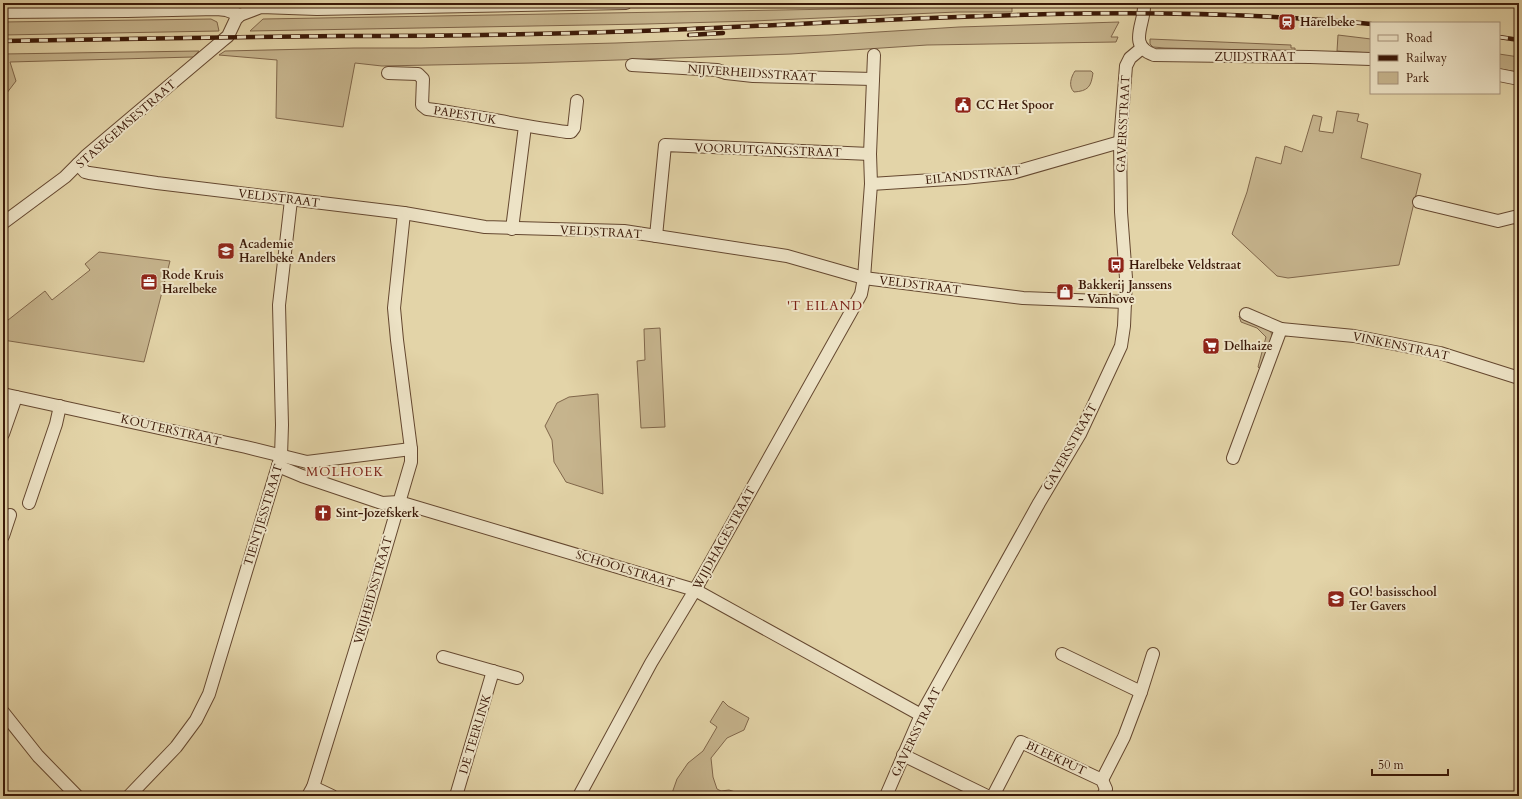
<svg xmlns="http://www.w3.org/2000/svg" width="1522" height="799" font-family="Cardo,serif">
	<rect width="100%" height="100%" fill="#e3d4a8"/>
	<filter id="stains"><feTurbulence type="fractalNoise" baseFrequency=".005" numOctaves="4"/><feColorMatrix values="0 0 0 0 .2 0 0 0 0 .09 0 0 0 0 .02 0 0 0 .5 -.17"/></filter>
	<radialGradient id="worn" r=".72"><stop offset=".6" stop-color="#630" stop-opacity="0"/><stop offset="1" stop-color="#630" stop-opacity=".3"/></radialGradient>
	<g fill="#c6b48d" stroke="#80664a">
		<path d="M1012 6V12H957L753 21 646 24 250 31 263 19Z"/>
		<path d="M211 19 217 22 219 31 3 35V22Z"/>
		<path d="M1119 22 1111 37H1118L1116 42 927 45 791 54 531 63 382 66 355 63 343 127 276 118 277 60 219 55 225 51 354 48H421L616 43 829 35 959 27Z"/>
		<path d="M1338 35 1371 39V53L1337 51Z"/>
		<path d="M1150 39 1291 45V48H1295V51L1165 48 1153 47 1150 44Z"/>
		<path d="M199 51 193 57 10 62 16 81 3 98V54Z"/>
		<path d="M1499 54 1519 57V72L1499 69Z"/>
		<path d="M1075 71H1091L1093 73C1091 87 1088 91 1074 92 1068 86 1071 77 1075 71Z"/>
		<path d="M1337 111 1359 114 1357 121 1368 124 1361 158 1421 174 1399 265 1288 278 1277 276 1232 234 1247 192 1256 157 1281 164 1285 146 1302 152 1313 115 1322 117 1319 131 1333 133Z"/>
		<path d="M99 252 170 261 144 362 3 340V324L45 291 52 300 90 270 85 264Z"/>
		<path d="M1239 316C1282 332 1276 332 1263 372L1258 367 1266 337 1257 328 1241 322Z"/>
		<path d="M660 328 665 427 641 428 637 361 645 360 644 329Z"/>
		<path d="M598 394 603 494 566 482 554 462 552 440 545 426 557 403 569 397Z"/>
		<path d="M723 701 728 706 749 718 744 730 727 738 711 758 713 777 717 789 721 791 729 790 748 796H671L677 779 688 763 703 751 717 727 710 722Z"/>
	</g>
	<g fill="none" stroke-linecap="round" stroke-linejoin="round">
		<g stroke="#654830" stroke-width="14">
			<g id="minor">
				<path d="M1144 3C1146 23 1126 45 1154 55L1310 57 1371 59"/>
				<path d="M3 12 127 11 217 9 226 10 240 15"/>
				<path d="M632 65 717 70 726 73 753 76 873 79"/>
				<path d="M388 73 418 74 423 79 422 105 427 109C474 115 520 126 567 132H571L574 128 577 101"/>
				<path d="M1499 75 1519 79"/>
				<path d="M78 164 85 172 89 173 157 183 404 213 485 227 624 231 787 256 864 278 1023 298 1126 302"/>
				<path d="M871 184 964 178 1012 173 1120 142"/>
				<path d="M1419 202 1498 221 1514 217 1519 219"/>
				<path d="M3 223 65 177 87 155 222 41 228 36 236 19 240 15 261 7 317 9 626 3"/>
				<path d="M512 229 525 126"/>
				<path d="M656 236 665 145 870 154"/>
				<path d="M1246 314 1281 329"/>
				<path d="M3 394 246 447 307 462 411 449"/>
				<path d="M3 434 16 397"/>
				<path d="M1233 458 1281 329 1354 336 1440 353 1519 378"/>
				<path d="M278 466 302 476 382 503 399 502 695 590 921 715"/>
				<path d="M29 503 56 424 60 406"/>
				<path d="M3 536 10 515"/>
				<path d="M1062 654 1141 692"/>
				<path d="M443 657 517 678"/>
				<path d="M3 712 38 756 77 796"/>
				<path d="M903 755 987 796"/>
				<path d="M1102 780 1124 737 1141 692 1153 654"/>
				<path d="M313 787 332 796"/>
				<path d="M129 796 176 747 196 720 209 694 281 456 282 425 279 305 291 200"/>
				<path d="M308 796 313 787 367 612 411 462V449L397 340 394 308 404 213"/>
				<path d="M456 796 493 671"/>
				<path d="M579 796 651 663 695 590 861 294 864 278 871 184 870 154 874 55"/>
				<path d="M886 796 921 715 1039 503 1080 434 1121 346 1124 326 1126 278 1121 212 1120 142 1126 66 1130 58 1142 48"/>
				<path d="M993 796 1021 742 1102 780 1106 789 1103 796"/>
			</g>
		</g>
		<use href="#minor" stroke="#ede3c6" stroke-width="12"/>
		<g stroke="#3b1908" stroke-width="4.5">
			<g id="rail">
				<path d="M689 35 723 33"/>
				<path d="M1499 37 1519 40"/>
				<path d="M3 41C115 39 228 37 340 36 457 36 574 34 691 29 917 19 1145 2 1371 24"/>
			</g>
		</g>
		<use href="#rail" stroke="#ede3c6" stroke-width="3" stroke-dasharray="9" stroke-linecap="butt"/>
	</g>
	<defs>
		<g id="station-square" transform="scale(0.9)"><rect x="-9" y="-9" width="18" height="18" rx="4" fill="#8f2418" stroke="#ede3c6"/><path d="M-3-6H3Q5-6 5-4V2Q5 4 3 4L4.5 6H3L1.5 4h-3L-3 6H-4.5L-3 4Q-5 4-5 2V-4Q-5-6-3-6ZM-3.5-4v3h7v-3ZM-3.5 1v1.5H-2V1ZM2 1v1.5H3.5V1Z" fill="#fff"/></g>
		<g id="civic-square" transform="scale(0.9)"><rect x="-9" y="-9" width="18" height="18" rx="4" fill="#8f2418" stroke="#ede3c6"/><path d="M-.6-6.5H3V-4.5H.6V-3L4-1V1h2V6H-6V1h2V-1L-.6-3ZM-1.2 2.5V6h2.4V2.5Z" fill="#fff"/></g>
		<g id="school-square" transform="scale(0.9)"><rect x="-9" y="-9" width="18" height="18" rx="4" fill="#8f2418" stroke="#ede3c6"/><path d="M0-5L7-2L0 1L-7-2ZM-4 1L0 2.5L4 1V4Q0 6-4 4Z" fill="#fff"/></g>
		<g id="bus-square" transform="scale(0.9)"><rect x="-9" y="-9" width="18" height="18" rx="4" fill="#8f2418" stroke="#ede3c6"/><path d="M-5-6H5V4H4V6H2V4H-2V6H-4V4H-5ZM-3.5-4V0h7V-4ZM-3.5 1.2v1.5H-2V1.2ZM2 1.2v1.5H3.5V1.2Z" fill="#fff"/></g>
		<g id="office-square" transform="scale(0.9)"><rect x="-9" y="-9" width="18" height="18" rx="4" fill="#8f2418" stroke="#ede3c6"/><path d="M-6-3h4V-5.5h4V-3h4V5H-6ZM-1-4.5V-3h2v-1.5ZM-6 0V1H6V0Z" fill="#fff"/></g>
		<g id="shop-square" transform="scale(0.9)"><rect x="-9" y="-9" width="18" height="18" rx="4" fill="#8f2418" stroke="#ede3c6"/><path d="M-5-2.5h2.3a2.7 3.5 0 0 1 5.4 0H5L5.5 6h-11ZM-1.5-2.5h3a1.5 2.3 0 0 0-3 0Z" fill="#fff"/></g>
		<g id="supermarket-square" transform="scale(0.9)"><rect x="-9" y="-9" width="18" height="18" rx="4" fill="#8f2418" stroke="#ede3c6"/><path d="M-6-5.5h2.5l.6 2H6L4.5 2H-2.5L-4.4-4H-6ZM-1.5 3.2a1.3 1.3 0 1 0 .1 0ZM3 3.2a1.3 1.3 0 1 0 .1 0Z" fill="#fff"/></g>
		<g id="church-square" transform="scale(0.9)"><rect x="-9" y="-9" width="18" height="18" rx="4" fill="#8f2418" stroke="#ede3c6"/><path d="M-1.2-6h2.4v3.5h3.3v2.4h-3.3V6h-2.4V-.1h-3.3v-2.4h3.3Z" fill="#fff"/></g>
	</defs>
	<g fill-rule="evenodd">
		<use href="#station-square" x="1287" y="22"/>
		<use href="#civic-square" x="963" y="105"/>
		<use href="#school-square" x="226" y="251"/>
		<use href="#bus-square" x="1116" y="265"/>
		<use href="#office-square" x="149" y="282"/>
		<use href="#shop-square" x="1065" y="292"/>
		<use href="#supermarket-square" x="1211" y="346"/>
		<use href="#church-square" x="323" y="513"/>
		<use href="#school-square" x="1336" y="599"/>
	</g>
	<g text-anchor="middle" stroke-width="4" stroke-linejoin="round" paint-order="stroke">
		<g font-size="12" font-weight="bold" fill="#3b1908" stroke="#ede3c6" text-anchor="start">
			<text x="1300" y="26">Harelbeke</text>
			<text x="976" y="109">CC Het Spoor</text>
			<text x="239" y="248">Academie<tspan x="239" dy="14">Harelbeke Anders</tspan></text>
			<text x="1129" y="269">Harelbeke Veldstraat</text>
			<text x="162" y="279">Rode Kruis<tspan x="162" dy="14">Harelbeke</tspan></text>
			<text x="1078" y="289">Bakkerij Janssens<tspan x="1078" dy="14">- Vanhove</tspan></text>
			<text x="1224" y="350">Delhaize</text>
			<text x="336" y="517">Sint-Jozefskerk</text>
			<text x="1349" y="596">GO! basisschool<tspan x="1349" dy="14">Ter Gavers</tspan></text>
		</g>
		<g font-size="12" fill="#3b1908" stroke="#ede3c6">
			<text x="1255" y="61">ZUIDSTRAAT</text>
			<text transform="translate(752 73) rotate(4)" y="4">NIJVERHEIDSSTRAAT</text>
			<text transform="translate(465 115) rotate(9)" y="4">PAPESTUK</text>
			<text transform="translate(126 124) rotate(-41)" y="4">STASEGEMSESTRAAT</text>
			<text transform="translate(1123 124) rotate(-87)" y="4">GAVERSSTRAAT</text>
			<text transform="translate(768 150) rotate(2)" y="4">VOORUITGANGSTRAAT</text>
			<text transform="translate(973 175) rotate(-6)" y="4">EILANDSTRAAT</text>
			<text transform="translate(279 198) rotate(7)" y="4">VELDSTRAAT</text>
			<text transform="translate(601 232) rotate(3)" y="4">VELDSTRAAT</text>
			<text transform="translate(920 285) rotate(7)" y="4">VELDSTRAAT</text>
			<text transform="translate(1401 346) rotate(12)" y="4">VINKENSTRAAT</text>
			<text transform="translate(171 430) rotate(13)" y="4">KOUTERSTRAAT</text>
			<text transform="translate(1070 447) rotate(-61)" y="4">GAVERSSTRAAT</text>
			<text transform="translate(263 515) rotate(-73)" y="4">TIENTJESSTRAAT</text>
			<text transform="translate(724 538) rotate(-61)" y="4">WIJDHAGESTRAAT</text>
			<text transform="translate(625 569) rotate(17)" y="4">SCHOOLSTRAAT</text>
			<text transform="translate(373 590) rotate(-74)" y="4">VRIJHEIDSSTRAAT</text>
			<text transform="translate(916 732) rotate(-64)" y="4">GAVERSSTRAAT</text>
			<text transform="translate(475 734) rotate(-73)" y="4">DE TEERLINK</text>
			<text transform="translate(1056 758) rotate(25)" y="4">BLEEKPUT</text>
		</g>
		<g font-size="13" letter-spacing="1" fill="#7a1f14" stroke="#ede3c6">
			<text x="825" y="310">'T EILAND</text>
			<text x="345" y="476">MOLHOEK</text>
		</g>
	</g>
	<rect width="1522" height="799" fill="none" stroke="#e3d4a8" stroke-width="16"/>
	<rect x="4" y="4" width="1514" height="791" fill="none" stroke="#3b1908" stroke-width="2"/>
	<rect x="8" y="8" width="1506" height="783" fill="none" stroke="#3b1908"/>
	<rect x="1370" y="22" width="130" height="72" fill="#ede3c6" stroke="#a6927a"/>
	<rect x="1378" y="35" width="20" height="6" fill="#ede3c6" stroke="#a6927a"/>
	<text x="1406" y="42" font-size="12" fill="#3b1908">Road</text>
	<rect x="1378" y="55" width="20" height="6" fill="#3b1908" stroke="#a6927a"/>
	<text x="1406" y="62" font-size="12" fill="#3b1908">Railway</text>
	<rect x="1378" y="72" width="20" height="12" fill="#c6b48d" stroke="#a6927a"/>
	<text x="1406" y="82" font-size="12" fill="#3b1908">Park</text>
	<path d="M1372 769v6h76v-6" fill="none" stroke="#3b1908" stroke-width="2"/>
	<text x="1378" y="769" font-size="12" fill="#3b1908" stroke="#ede3c6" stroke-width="3" paint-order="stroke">50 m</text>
	<rect width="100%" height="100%" filter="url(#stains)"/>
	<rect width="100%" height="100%" fill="url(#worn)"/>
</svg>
